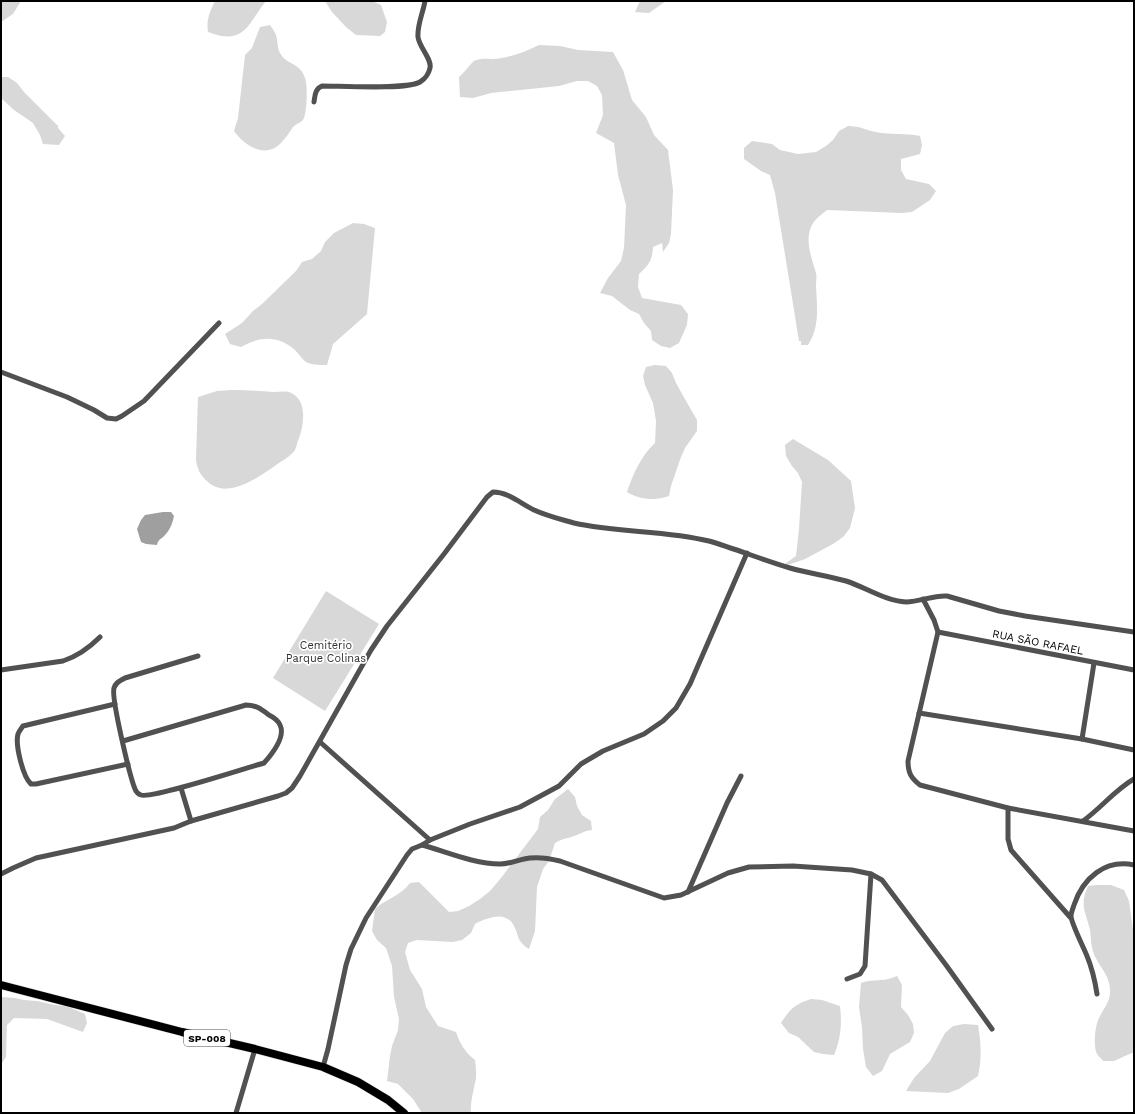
<svg xmlns="http://www.w3.org/2000/svg" width="1135" height="1114" font-family="'Work Sans',sans-serif">
	<rect width="100%" height="100%" fill="#fff"/>
	<g fill="#d8d8d8">
		<path d="M1 1H21L13 14 1 22Z"/>
		<path d="M215 1H266C247 25 245 46 208 32 206 20 210 11 215 1Z"/>
		<path d="M325 1H372L381 5 387 22 385 32 380 36 356 35 346 27 332 12Z"/>
		<path d="M640 1H666L649 13 635 12Z"/>
		<path d="M270 25C272 28 275 32 276 35 278 41 277 48 280 53 286 65 300 62 305 78 308 85 307 114 303 120 300 123 296 124 293 127 289 133 285 139 280 144 264 159 244 145 234 131L238 118 245 55 252 48 260 27Z"/>
		<path d="M539 45 560 46 578 50 613 52 623 70 632 100 646 117 654 135 668 150 673 190 671 234 669 243 663 252 662 243 653 247C652 262 649 264 639 274L638 287 642 298 681 305 688 314 687 325 679 343 670 348 661 346 652 340 651 331 644 323 639 314 630 310 612 296 600 293 608 278 621 261 624 248 626 205 618 175 614 143 596 133 603 115 602 95 597 86 588 81H577L559 86 491 93 473 98 460 97 459 77C463 74 471 63 474 61 481 58 486 59 493 59 509 58 525 52 539 45Z"/>
		<path d="M1 77H8L17 83 24 92 58 126V128L65 136 59 145 43 144 40 135 33 123 14 110 1 98Z"/>
		<path d="M848 126C860 126 865 130 876 132 891 135 906 133 920 136L922 145 920 154 901 159V170L906 179 929 184 936 191 930 200 912 212 902 213 827 210C822 214 815 219 812 225 804 240 812 259 816 273 817 277 816 281 816 286 817 306 820 327 808 345H801V341H799L775 193 770 175 761 171 744 159V148L752 141 772 144 780 150 798 154 816 152 826 146 833 140 839 131Z"/>
		<path d="M353 223 364 224 375 228 367 314 333 344 327 365C321 365 314 365 308 363 303 361 299 354 295 350 278 335 260 336 241 347L230 344 225 334 242 323 253 311 262 304 296 271 302 262 312 259 321 251 325 242 334 233Z"/>
		<path d="M655 365 666 366 672 373 676 383 686 401 697 420V431L685 448 681 457 671 486 669 496C656 501 639 500 627 492 633 474 641 456 655 443L656 421 653 403 645 385 643 376 646 367Z"/>
		<path d="M231 390C246 390 260 391 274 392 279 392 285 391 289 392 308 399 304 424 299 438 297 442 297 446 295 450 290 457 283 460 276 465 259 477 228 500 208 482 200 475 197 469 196 459L198 397 217 391Z"/>
		<path d="M793 439 828 460 851 481 855 508 850 528 843 537 833 544 805 559 779 568 796 556 799 529 802 482 798 473 792 466 786 456 785 445Z"/>
		<path d="M326 591 379 624 325 711 273 678Z"/>
		<path d="M568 789 575 797 577 806 582 815 591 821 592 830C583 831 581 834 574 836 566 839 563 838 555 843L549 861 543 869 537 887 535 931 529 949C516 940 520 938 514 926 506 910 487 918 475 924L471 933 462 940 453 942 417 940 408 943 405 952 410 970 422 989 426 1007 438 1026 456 1032C460 1044 465 1052 475 1060 476 1068 477 1076 475 1083 473 1094 470 1103 471 1113H422L413 1099 398 1084 387 1081 390 1056 392 1046 398 1030 399 1019 394 997 392 966 386 948 377 940 372 931 375 909C387 898 399 897 410 883L419 882 449 912 458 911 469 906 480 899 490 891 501 878 538 829 540 817 548 810 555 799Z"/>
		<path d="M1097 885H1111L1124 890 1129 901 1134 937V1052L1114 1061H1103C1102 1059 1099 1057 1097 1054 1093 1047 1095 1025 1099 1018 1103 1009 1111 1001 1110 990 1110 975 1099 967 1094 954 1091 947 1091 938 1090 930 1086 912 1079 906 1088 886Z"/>
		<path d="M897 976 902 985 901 1007 908 1015 913 1024 914 1033 910 1042 890 1054 882 1071 873 1076 866 1067 863 1049 862 1027 859 1007 861 983C868 980 873 981 881 980 886 980 892 978 897 976Z"/>
		<path d="M1 997 15 998 24 1000 37 1001 55 1005 66 1006 85 1014 87 1023 83 1032 47 1019 14 1018 7 1025 6 1057 1 1064Z"/>
		<path d="M811 999 822 1000 840 1006C842 1023 841 1039 834 1055L823 1054 814 1052 798 1037 789 1033 781 1023C790 1009 795 1004 811 999Z"/>
		<path d="M964 1024 978 1025C981 1042 982 1059 978 1076L959 1089 948 1093 906 1091 914 1078 930 1061 945 1033 953 1026Z"/>
	</g>
	<path fill="#9f9f9f" d="M163 512H171L174 516C173 522 170 530 165 535 162 539 158 539 157 545L146 544 141 542 137 529 141 520 145 515Z"/>
	<g fill="none" stroke-linecap="round" stroke-linejoin="round">
		<g stroke="#dbdbdb" stroke-width="9">
			<path id="primary" d="M1 985 182 1032 255 1049 323 1067 358 1082 388 1100 404 1113"/>
		</g>
		<g stroke="#515151" stroke-width="5">
			<path d="M314 102C315 95 315 89 322 86 341 86 407 90 420 82 425 79 429 73 430 68 432 59 419 47 418 37 417 25 423 13 425 1"/>
			<path d="M1 372 67 397 94 410 107 418 116 419 122 416 144 401 219 323"/>
			<path d="M747 553 690 684 676 708 663 721 644 734 603 751 581 764 559 786 520 807 470 824 430 840 422 845C447 852 474 864 500 864 509 864 515 861 524 859 536 856 548 858 560 861L664 898 681 895 728 873 749 867 793 866 852 870 871 874 882 880 946 965 992 1029"/>
			<path d="M923 599 934 620 938 632 908 761C908 773 911 778 920 785L1008 808 1134 831"/>
			<path d="M938 632 1134 670"/>
			<path d="M1 670 63 661C78 656 89 648 100 637"/>
			<path d="M115 704 23 726C21 729 19 731 18 734 15 745 23 777 31 784H36L128 764"/>
			<path d="M919 713 1082 739 1134 750"/>
			<path d="M1082 739 1094 663"/>
			<path d="M123 741 246 705C256 705 261 709 269 715 273 717 278 720 280 725 286 737 272 754 264 763 246 768 152 799 141 795 138 794 136 792 135 789 130 777 111 698 114 688 116 682 120 681 125 678L198 656"/>
			<path d="M320 742 430 840"/>
			<path d="M181 788 191 821"/>
			<path d="M1008 808V839L1011 850 1070 917"/>
			<path d="M1083 821C1101 808 1115 790 1134 779"/>
			<path d="M1 874 13 868 36 858 174 828 191 821 278 796 286 793 292 788 300 776 371 650 387 626 444 554 487 497 493 492C508 492 520 503 534 510 547 516 560 519 574 523 618 533 665 530 709 541 736 549 763 560 790 568 808 573 827 576 846 581 865 587 885 601 906 602 920 602 933 595 947 596L999 611 1025 616 1134 632"/>
			<path d="M688 892 727 803 741 776"/>
			<path d="M847 979 860 974 865 966 871 874"/>
			<path d="M1097 994C1095 981 1092 968 1087 956 1084 948 1071 923 1071 916 1071 913 1073 908 1074 905 1083 878 1105 859 1134 865"/>
			<path d="M323 1067 328 1049 346 965 351 949 366 918 407 855 412 849 422 845"/>
			<path d="M236 1113 255 1049"/>
		</g>
		<use href="#primary" stroke="#000" stroke-width="8"/>
	</g>
	<g text-anchor="middle" stroke-width="3.5" stroke-linejoin="round" paint-order="stroke">
		<rect fill="#fff" stroke="#4c4c4c" stroke-width="1" x="184" y="1030" width="46" height="16" rx="3"/>
		<g font-size="10" font-weight="bold" fill="#000">
			<text x="207" y="1042">SP-008</text>
		</g>
		<g font-size="11" fill="#000" stroke="#fff">
			<text transform="translate(1038 642) rotate(11)" y="4">RUA SÃO RAFAEL</text>
		</g>
		<g font-size="11" fill="#2f2f2f" stroke="#fff">
			<text x="326" y="649">Cemitério<tspan x="326" dy="13">Parque Colinas</tspan></text>
		</g>
	</g>
	<rect width="1135" height="1114" fill="none" stroke="#000000" stroke-width="4"/>
</svg>
